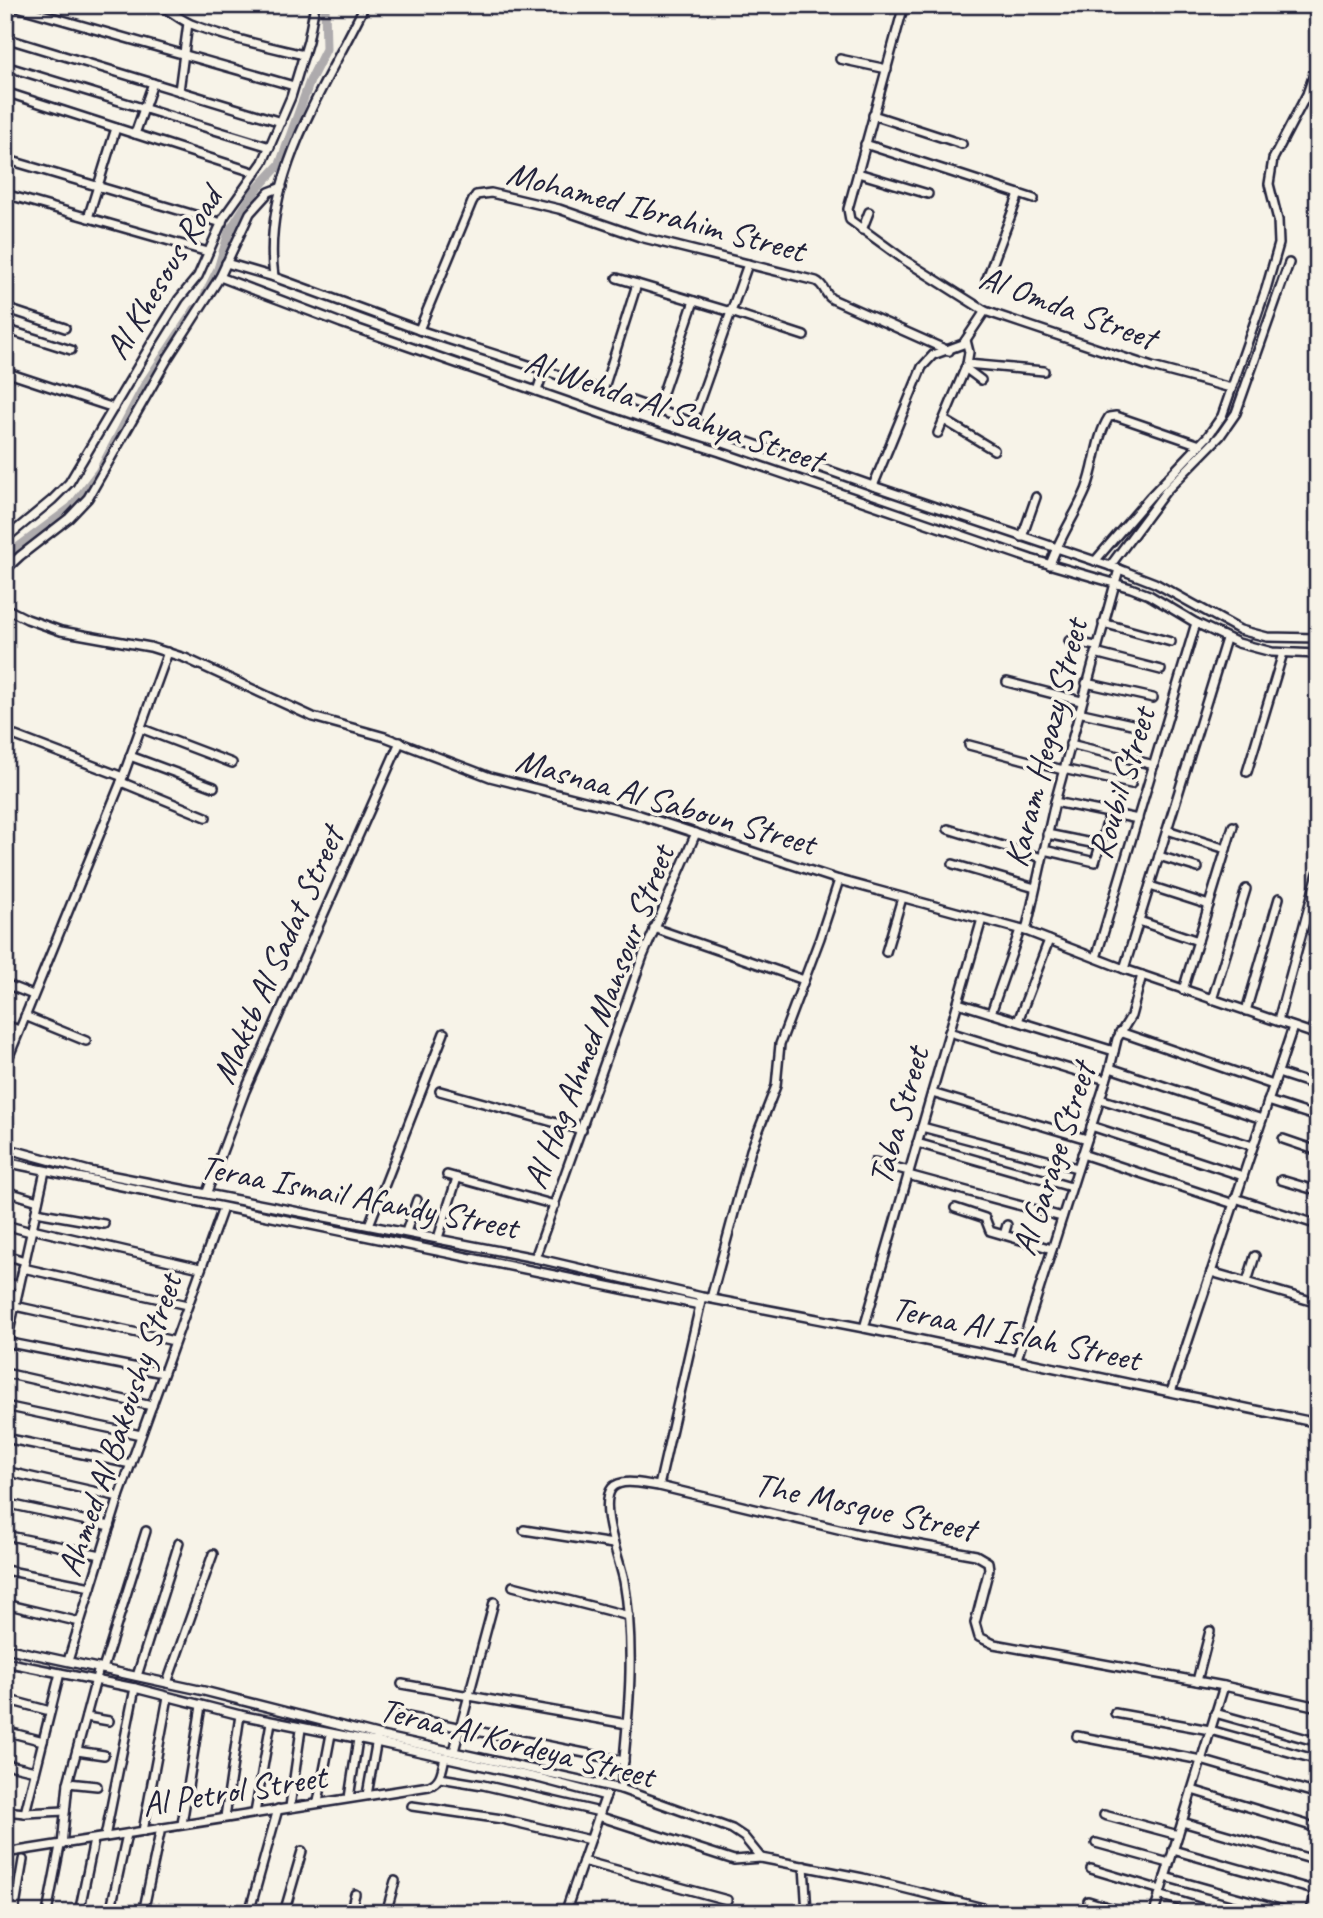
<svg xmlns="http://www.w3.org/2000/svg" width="1323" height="1918" font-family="Caveat,sans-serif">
	<rect width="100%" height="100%" fill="#f7f3e8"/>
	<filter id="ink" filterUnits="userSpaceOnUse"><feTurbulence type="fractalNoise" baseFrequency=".0143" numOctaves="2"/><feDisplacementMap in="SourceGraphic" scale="14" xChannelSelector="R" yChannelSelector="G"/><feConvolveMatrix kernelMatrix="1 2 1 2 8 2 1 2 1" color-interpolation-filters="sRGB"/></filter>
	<g filter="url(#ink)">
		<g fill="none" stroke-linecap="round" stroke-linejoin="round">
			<g stroke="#aeabad" stroke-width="9">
				<path d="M205 295 218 269 229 232 255 191 280 164 310 81 326 49 325 5"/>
				<path d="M5 557 72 507 99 472 144 386 195 309"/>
			</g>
			<g stroke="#22223b" stroke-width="12">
				<g id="minor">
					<path d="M10 5 294 86"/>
					<path d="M157 5C170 9 178 19 191 24 227 38 266 46 304 55"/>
					<path d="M904 5 848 209 850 220 906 261 985 311 1152 367 1231 388"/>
					<path d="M5 38 281 122"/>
					<path d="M840 59 887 69"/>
					<path d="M5 66 270 147"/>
					<path d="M179 91 188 23"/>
					<path d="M5 92 256 173"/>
					<path d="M873 115 962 144"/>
					<path d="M135 134 153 83"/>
					<path d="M865 144 1034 199"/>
					<path d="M5 159 222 223"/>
					<path d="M858 173 928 194"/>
					<path d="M5 194 208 252"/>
					<path d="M88 218 116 128"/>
					<path d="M862 230 869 212"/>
					<path d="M226 263 274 277 419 330 544 370 873 486 1119 569 1155 583 1240 630 1267 637 1318 638"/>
					<path d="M220 277 341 323 634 425 720 452 1031 559 1131 588 1149 595 1196 623 1238 643 1272 652 1318 654"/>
					<path d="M274 277C261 179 324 89 365 5"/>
					<path d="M617 278 731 312 804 336"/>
					<path d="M986 281 1019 194"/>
					<path d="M5 308 65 328"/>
					<path d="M5 329 71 350"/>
					<path d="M419 330 472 202 476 195 491 193 559 209 640 237 816 281C825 285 824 294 832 299L949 351"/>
					<path d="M967 364 1044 371"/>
					<path d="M965 368 981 380"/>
					<path d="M5 372 114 408"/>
					<path d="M537 391 544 370"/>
					<path d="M603 391 637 284"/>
					<path d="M657 410 694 301"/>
					<path d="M944 420 994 450"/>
					<path d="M692 422 748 264"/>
					<path d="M938 433 967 364 969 352 966 340"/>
					<path d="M873 486 922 367 933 355 963 344 985 311"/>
					<path d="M1022 537 1036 497"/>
					<path d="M5 539 52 500 69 483 153 341 179 299 198 276 224 217 263 162 291 97 308 41 315 5"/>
					<path d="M1095 561 1150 497 1208 436 1222 416 1266 289 1279 244 1278 220 1269 184 1273 159 1307 94 1318 63"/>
					<path d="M1050 565C1059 538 1075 516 1086 490 1096 466 1095 439 1109 417L1116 416 1200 445"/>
					<path d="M1110 566 1166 491 1220 436 1236 413 1289 263"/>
					<path d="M5 570 20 556 69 518 88 498 168 358 220 277 250 213 269 192 282 187"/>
					<path d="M5 608 27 619 61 631 150 647 185 658 313 717 385 737 490 777 640 815 839 880 1026 931 1124 969 1318 1035"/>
					<path d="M1103 623 1171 642"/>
					<path d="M1069 641 1096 646"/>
					<path d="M1095 653 1161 670"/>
					<path d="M1007 682 1081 701"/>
					<path d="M1086 683 1153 698"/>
					<path d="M1078 712 1145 727"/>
					<path d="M140 728 232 763"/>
					<path d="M5 732 123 777"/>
					<path d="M1070 744 1154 765"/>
					<path d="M969 745 1063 770"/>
					<path d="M130 756 214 787"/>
					<path d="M1063 769 1131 784"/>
					<path d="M1247 772 1283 653"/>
					<path d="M121 782 206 817"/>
					<path d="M1055 802 1138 819"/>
					<path d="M948 829 1042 858"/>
					<path d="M1167 830 1226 849"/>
					<path d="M1047 834 1101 845"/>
					<path d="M1044 850 1095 862 1110 813"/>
					<path d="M1159 856 1198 868"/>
					<path d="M953 864 1035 888"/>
					<path d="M1150 886 1209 905"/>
					<path d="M1139 921 1198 941"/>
					<path d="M654 928 804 980"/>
					<path d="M1026 931 1055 802 1119 569"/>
					<path d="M886 952 902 898"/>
					<path d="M1096 958 1196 623"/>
					<path d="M1124 969 1226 639"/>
					<path d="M5 984 33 995"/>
					<path d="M1183 990 1233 826"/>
					<path d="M1212 1000 1246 889"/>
					<path d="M958 1003 1114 1051"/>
					<path d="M1246 1011 1279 898"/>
					<path d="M991 1013 1020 930"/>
					<path d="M25 1016 86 1041"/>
					<path d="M1018 1021 1049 940"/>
					<path d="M1278 1021 1318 873"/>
					<path d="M5 1025 19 1030"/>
					<path d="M949 1032 1106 1080"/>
					<path d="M1120 1032 1273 1085"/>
					<path d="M1311 1033 1318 1011"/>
					<path d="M5 1066 121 782 168 652"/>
					<path d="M1110 1068 1262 1119"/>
					<path d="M1278 1073 1318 1086"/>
					<path d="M440 1091 582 1130"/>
					<path d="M932 1093 1087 1139"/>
					<path d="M1100 1099 1253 1146"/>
					<path d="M1268 1101 1318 1117"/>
					<path d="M1091 1126 1243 1176"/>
					<path d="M922 1127 1077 1168"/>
					<path d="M1283 1139 1318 1151"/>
					<path d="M917 1143 1071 1187"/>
					<path d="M5 1148 89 1171 535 1258 702 1297 864 1328 1318 1423"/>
					<path d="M1082 1154 1234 1204"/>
					<path d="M5 1162 700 1305"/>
					<path d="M875 1162 909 1171"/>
					<path d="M447 1175 555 1205"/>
					<path d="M908 1175 1062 1217"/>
					<path d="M1281 1180 1318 1191"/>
					<path d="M5 1191 38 1201"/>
					<path d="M207 1192 245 1091 400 742"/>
					<path d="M1235 1198 1318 1225"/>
					<path d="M955 1208 985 1218 990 1231 1052 1249"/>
					<path d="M36 1212 104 1224"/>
					<path d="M5 1225 31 1232"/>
					<path d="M369 1225 444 1033"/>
					<path d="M32 1229 200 1268"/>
					<path d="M406 1232 417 1200"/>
					<path d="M1004 1235 1007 1225"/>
					<path d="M438 1238 457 1178"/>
					<path d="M5 1255 25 1261"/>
					<path d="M535 1258 643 956 696 833"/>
					<path d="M23 1268 187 1305"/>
					<path d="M1211 1272 1318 1303"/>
					<path d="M5 1282 19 1286"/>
					<path d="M1247 1282 1255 1256"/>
					<path d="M711 1298 751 1150 776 1086 780 1044 820 938 839 880"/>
					<path d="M15 1306 174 1341"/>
					<path d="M864 1328 982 919"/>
					<path d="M5 1342 163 1373"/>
					<path d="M5 1350 45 1171"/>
					<path d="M1017 1359 1110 1068 1117 1039 1131 1016 1142 975"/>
					<path d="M5 1373 152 1406"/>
					<path d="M1171 1392 1293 1027"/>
					<path d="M5 1406 141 1435"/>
					<path d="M1312 1421 1318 1403"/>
					<path d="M5 1438 131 1464"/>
					<path d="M5 1471 119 1497"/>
					<path d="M659 1486 701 1301"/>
					<path d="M5 1503 110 1526"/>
					<path d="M524 1530 613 1544"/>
					<path d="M5 1535 101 1555"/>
					<path d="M5 1570 91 1587"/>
					<path d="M513 1586 629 1616"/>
					<path d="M5 1604 80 1622"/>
					<path d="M5 1648 204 1691 377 1735 621 1789 732 1829 744 1837 761 1858 863 1878 1003 1913"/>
					<path d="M68 1661 119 1497 223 1208"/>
					<path d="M5 1662 135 1688 240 1715 376 1742 542 1779 606 1796"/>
					<path d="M103 1669 146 1531"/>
					<path d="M137 1676 179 1543"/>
					<path d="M1197 1681 1210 1631"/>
					<path d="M167 1683 213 1554"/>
					<path d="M402 1684 627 1724"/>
					<path d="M5 1699 50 1711"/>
					<path d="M1115 1713 1210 1730 1318 1760"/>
					<path d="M1215 1713 1318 1742"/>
					<path d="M393 1714 624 1761"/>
					<path d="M86 1717 109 1721"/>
					<path d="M5 1731 43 1741"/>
					<path d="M1077 1736 1201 1760 1318 1794"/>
					<path d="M77 1751 104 1755"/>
					<path d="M454 1751 494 1602"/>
					<path d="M5 1764 35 1771"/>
					<path d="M440 1778 483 1785 600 1812"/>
					<path d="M68 1783 97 1786"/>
					<path d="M621 1789C628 1720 636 1650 624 1581 620 1561 598 1505 612 1488 622 1477 647 1485 659 1486L859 1534 976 1555 988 1562 989 1569 975 1623 979 1637 994 1644 1224 1686 1318 1707"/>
					<path d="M1192 1790 1318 1828"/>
					<path d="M367 1795 377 1739"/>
					<path d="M349 1798 358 1739"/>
					<path d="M318 1802 331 1734"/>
					<path d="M412 1806 502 1819 590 1840"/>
					<path d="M290 1807 301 1729"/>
					<path d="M5 1811 25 1813 65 1811"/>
					<path d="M25 1813 60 1673"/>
					<path d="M255 1813 271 1722"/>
					<path d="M1104 1815 1178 1835"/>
					<path d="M598 1816 734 1860 761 1858"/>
					<path d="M225 1817 240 1715"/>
					<path d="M1182 1822 1318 1861"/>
					<path d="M182 1824 201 1706"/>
					<path d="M143 1831 168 1697"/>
					<path d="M105 1837 135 1688"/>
					<path d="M1096 1843 1169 1863"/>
					<path d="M62 1845 68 1783 99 1668"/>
					<path d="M1173 1850 1317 1891"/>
					<path d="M5 1853 429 1786C442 1781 442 1769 445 1757"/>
					<path d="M583 1861 727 1900"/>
					<path d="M804 1866 807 1913"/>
					<path d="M1091 1869 1161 1890"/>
					<path d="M1165 1877 1293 1913"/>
					<path d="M1159 1895 1218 1913"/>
					<path d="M1088 1901 1127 1913"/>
					<path d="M14 1913 23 1860"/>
					<path d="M47 1913 60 1846"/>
					<path d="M79 1913 94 1840"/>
					<path d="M110 1913 127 1834"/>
					<path d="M143 1913 161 1828"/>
					<path d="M249 1913 278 1809"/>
					<path d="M284 1913 302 1851"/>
					<path d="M350 1913 355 1894"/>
					<path d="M386 1913 395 1881"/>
					<path d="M565 1913 606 1795"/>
					<path d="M1154 1913 1224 1686"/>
					<path d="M1310 1913 1318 1887"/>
				</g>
			</g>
			<use href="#minor" stroke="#f7f3e8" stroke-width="7"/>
		</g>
	</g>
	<g text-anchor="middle" stroke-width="7" stroke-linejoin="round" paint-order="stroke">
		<g font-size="35" fill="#22223b" stroke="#f7f3e8">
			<text transform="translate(656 211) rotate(15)" y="12">Mohamed Ibrahim Street</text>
			<text transform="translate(163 273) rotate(-59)" y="12">Al Khesous Road</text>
			<text transform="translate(1068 307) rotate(20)" y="12">Al Omda Street</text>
			<text transform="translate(674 410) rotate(19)" y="12">Al Wehda Al Sahya Street</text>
			<text transform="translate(1045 743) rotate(-76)" y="12">Karam Hegazy Street</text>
			<text transform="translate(1121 783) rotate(-73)" y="12">Roubil Street</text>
			<text transform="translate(666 801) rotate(16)" y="12">Masnaa Al Saboun Street</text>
			<text transform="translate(277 955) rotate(-66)" y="12">Maktb Al Sadat Street</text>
			<text transform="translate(598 1017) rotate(-69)" y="12">Al Hag Ahmed Mansour Street</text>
			<text transform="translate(898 1116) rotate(-74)" y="12">Taba Street</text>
			<text transform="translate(1053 1159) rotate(-72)" y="12">Al Garage Street</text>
			<text transform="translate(359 1196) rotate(11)" y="12">Teraa Ismail Afandy Street</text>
			<text transform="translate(1016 1333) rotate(12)" y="12">Teraa Al Islah Street</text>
			<text transform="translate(119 1425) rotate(-71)" y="12">Ahmed Al Bakoushy Street</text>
			<text transform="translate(865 1506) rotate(12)" y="12">The Mosque Street</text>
			<text transform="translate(517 1742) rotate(14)" y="12">Teraa Al Kordeya Street</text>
			<text transform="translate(234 1790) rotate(-9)" y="12">Al Petrol Street</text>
		</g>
	</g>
	<rect width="1323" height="1918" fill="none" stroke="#f7f3e8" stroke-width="28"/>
	<rect x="14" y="14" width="1295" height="1890" fill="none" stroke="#22223b" stroke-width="2.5" filter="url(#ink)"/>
</svg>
